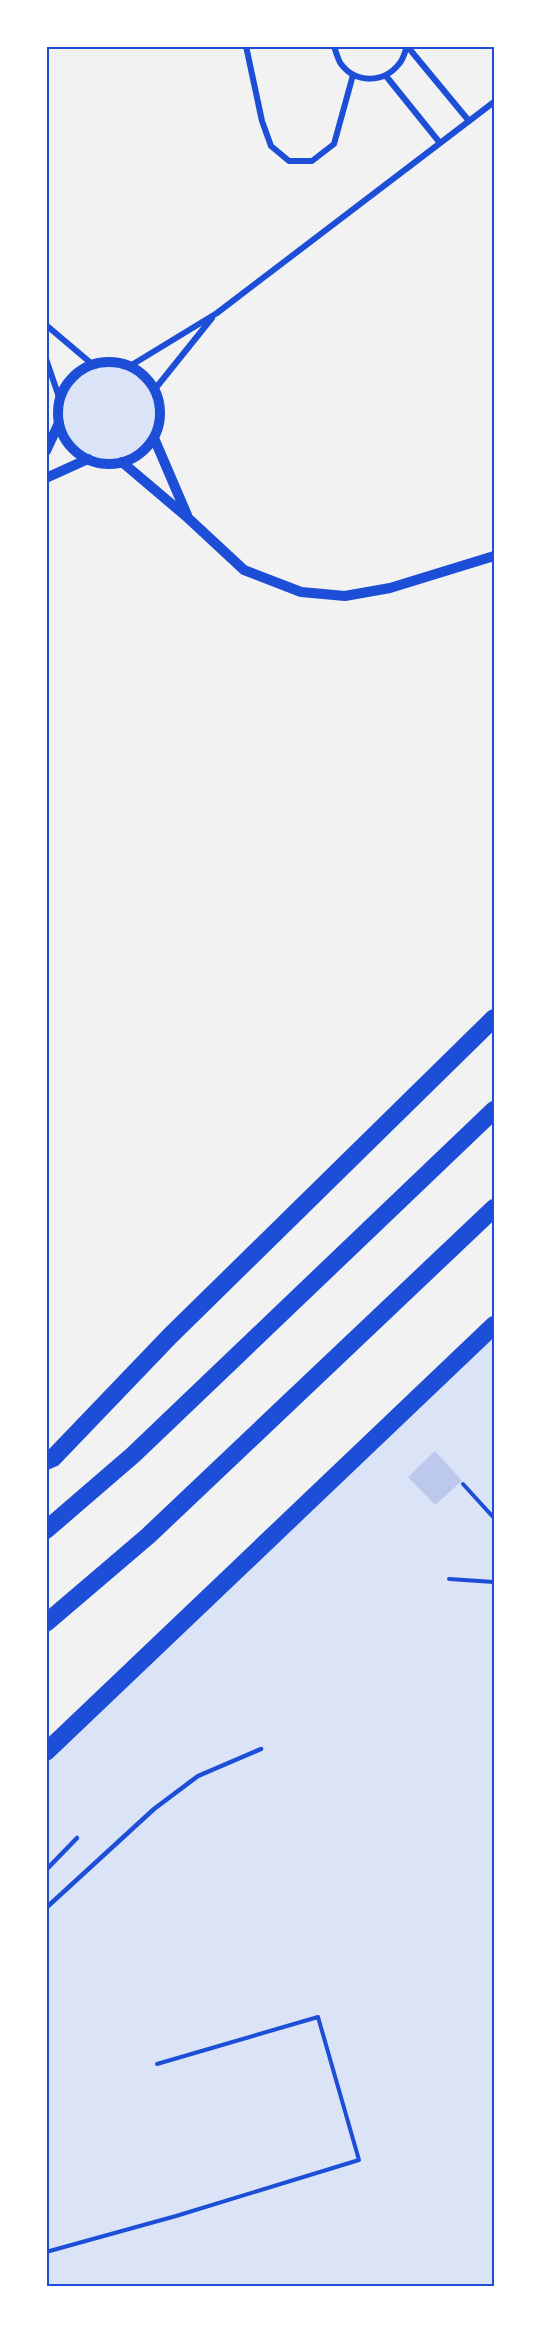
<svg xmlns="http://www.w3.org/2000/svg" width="541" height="2333" font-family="'Titillium Web',sans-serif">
	<rect width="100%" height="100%" fill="#f2f2f2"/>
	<g fill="#dbe4f7">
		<circle cx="110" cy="413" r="50"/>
		<path d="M494 1327V2286H47L46 1756Z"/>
	</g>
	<path fill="#bdc9ec" d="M435 1451 462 1481 435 1505 408 1477Z"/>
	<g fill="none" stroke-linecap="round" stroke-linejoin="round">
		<g stroke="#1d4ed8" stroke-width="4">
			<path d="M463 1484 494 1518"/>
			<path d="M449 1579 494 1582"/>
			<path d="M46 2252 176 2216 359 2160 318 2017 157 2064"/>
		</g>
		<g stroke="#1d4ed8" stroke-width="4.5">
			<path d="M46 1870 77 1838"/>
			<path d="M46 1908 154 1809 198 1776 261 1749"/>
		</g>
		<g stroke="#1d4ed8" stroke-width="6">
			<path d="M246 46 262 121 271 146 289 161H312L334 144 353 75"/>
			<path d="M334 46C336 52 338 60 341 64 356 84 384 83 399 64 403 60 405 52 407 46"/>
			<path d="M407 46 469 121"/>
			<path d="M386 76 440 143"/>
			<path d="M46 325 92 364"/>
			<path d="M46 359 60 400"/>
			<path d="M130 366 217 313 494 102"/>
			<path d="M155 389 212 318"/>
		</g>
		<g stroke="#1d4ed8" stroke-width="10">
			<circle cx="109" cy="413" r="51"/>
			<path d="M154 438 187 515"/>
			<path d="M46 451 59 423"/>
			<path d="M122 462 188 518 244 570 301 592 345 596 390 588 494 556"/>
			<path d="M46 478 88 459"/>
		</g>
		<g stroke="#1d4ed8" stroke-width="18">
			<path d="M46 1461 53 1458 170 1336 494 1018"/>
			<path d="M46 1530 133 1455 494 1110"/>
			<path d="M46 1623 148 1536 494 1208"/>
			<path d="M46 1752 494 1325"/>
		</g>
	</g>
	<rect width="541" height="2333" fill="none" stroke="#ffffff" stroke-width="96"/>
	<rect x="48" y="48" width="445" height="2237" fill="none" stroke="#1d4ed8" stroke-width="2"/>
</svg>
